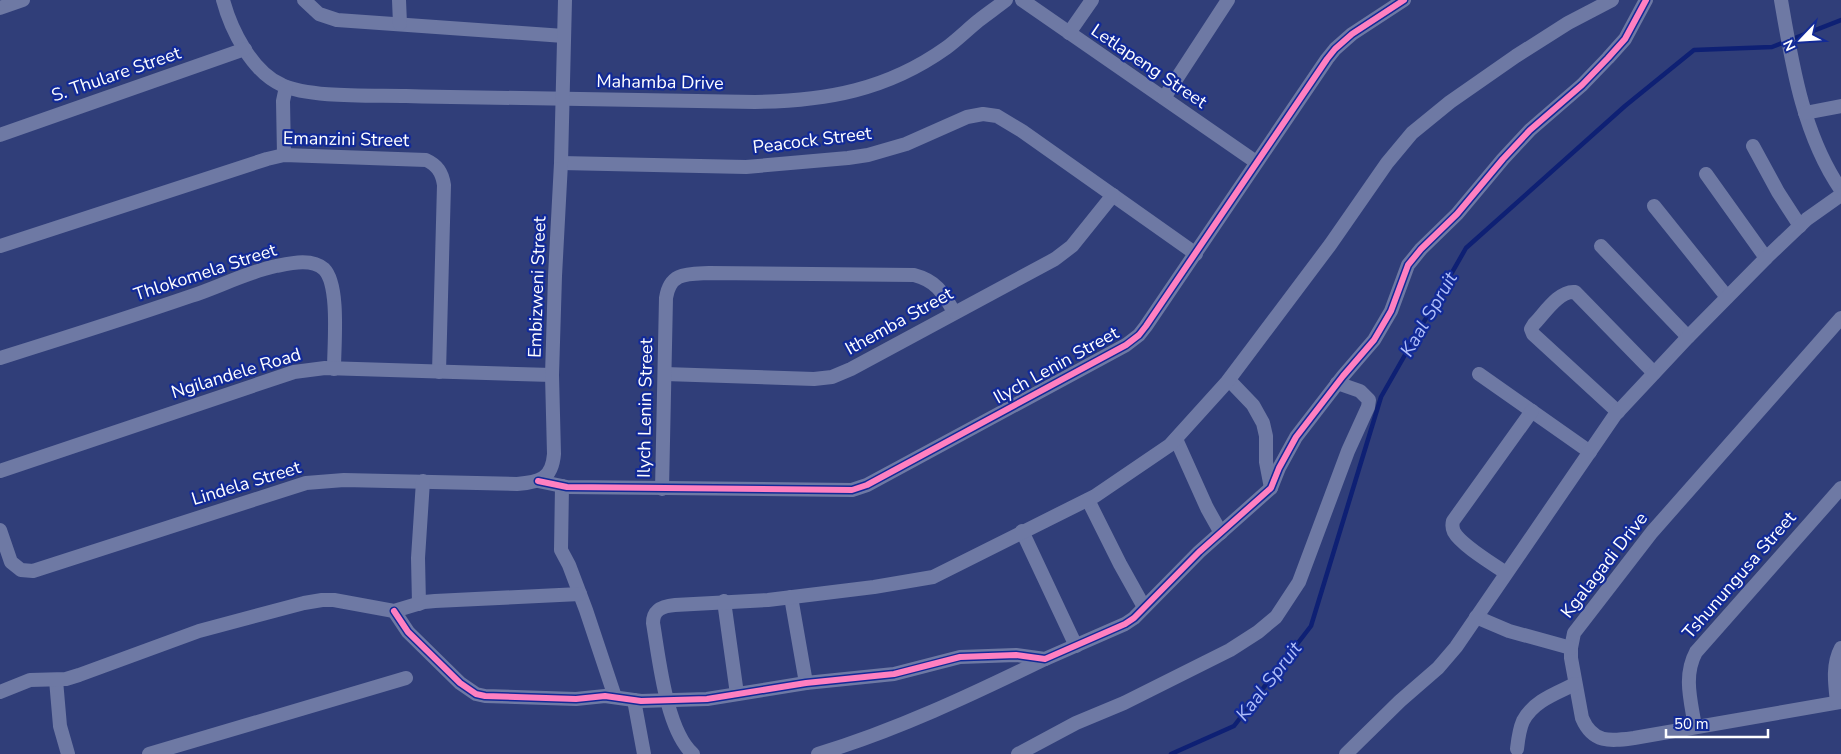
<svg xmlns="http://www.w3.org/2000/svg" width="1841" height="754" font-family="'Nunito Sans',sans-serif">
	<rect width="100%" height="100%" fill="#303e79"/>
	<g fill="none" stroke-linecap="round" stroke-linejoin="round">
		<path stroke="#0e2074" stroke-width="4.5" d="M1171 754 1234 726 1311 626 1381 397 1466 248 1625 106 1694 50 1772 47 1841 20"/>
		<g stroke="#6e79a4" stroke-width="14">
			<path d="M223 0C231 30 252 72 282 85 309 98 374 95 406 96 522 99 638 100 755 102 826 101 887 90 946 48 957 40 967 30 978 21 987 14 997 7 1006 0"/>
			<path d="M304 0 319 14 337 20 564 36"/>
			<path d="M399 0 400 24"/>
			<path d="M1022 0 1256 162"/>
			<path d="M1781 0C1792 64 1803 135 1841 190"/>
			<path d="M0 8 23 0"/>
			<path d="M1069 33 1092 0"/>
			<path d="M1164 98 1228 0"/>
			<path d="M1805 113 1841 106"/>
			<path d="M0 135 245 49"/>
			<path d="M1753 146 1778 192 1800 226"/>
			<path d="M284 155 283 101 286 87"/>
			<path d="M561 163 746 167 848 158 868 155 906 144 967 117 983 114 997 116 1022 131 1196 254"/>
			<path d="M1706 174 1766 258"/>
			<path d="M1654 206 1727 297"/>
			<path d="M0 246 267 159 284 155 426 160C437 165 442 172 444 185L439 372"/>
			<path d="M1601 246 1688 337"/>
			<path d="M1841 318 1652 532 1574 633 1571 648V658L1582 718C1593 744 1611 741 1634 738L1841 702"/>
			<path d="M0 358C64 338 127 318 191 296 219 287 247 272 276 266 291 263 312 258 324 269 340 285 334 345 334 369"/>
			<path d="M665 374 814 379 832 377 851 369 1055 259 1072 246 1113 195"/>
			<path d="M1479 374 1590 452"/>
			<path d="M1229 380 1253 405 1263 423 1266 436V462L1271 488"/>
			<path d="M1618 412 1533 334 1531 329 1534 324C1544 314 1559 290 1575 292L1654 373"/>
			<path d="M1176 439 1207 508 1221 533"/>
			<path d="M0 471 294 372 325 368 552 375"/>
			<path d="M538 481 567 487 852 490 867 485 1126 345 1139 335 1146 326 1327 59 1335 49 1352 34 1404 0"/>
			<path d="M562 486 561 550 569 565 586 610 615 697"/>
			<path d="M662 489 666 298C670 272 687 274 709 273L914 275C937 281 943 293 954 312"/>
			<path d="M1088 500 1120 564 1144 607"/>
			<path d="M0 530 11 562 21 570 33 571 306 483 344 480 517 484C540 482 552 479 554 454L552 375 555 276 561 163 565 0"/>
			<path d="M1022 531 1076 646"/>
			<path d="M1506 573C1493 564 1461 545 1454 532 1452 528 1452 525 1453 521L1532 411"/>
			<path d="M791 597 806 683"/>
			<path d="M724 601 737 694"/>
			<path d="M419 604 418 558 423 481"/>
			<path d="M394 611 408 632 460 683 476 694 485 696 576 699 605 696 641 701 707 699 806 683 894 674 960 657 1016 655 1045 659 1125 624 1134 618 1199 552 1271 488 1279 468 1296 437 1343 376 1374 340 1391 311 1408 265 1421 249 1457 214 1503 159 1530 130 1582 85 1608 58 1625 39 1646 0"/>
			<path d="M1476 617 1509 631 1571 648"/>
			<path d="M56 680 60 726 68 754"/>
			<path d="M0 692 30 680 66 679 79 675 199 631 304 603 322 600H334L394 611 424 602 435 601 580 594"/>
			<path d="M634 700 644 754"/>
			<path d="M1837 702C1835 684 1832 665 1841 648"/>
			<path d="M1695 727C1691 701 1683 676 1696 652L1841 488"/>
			<path d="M1517 749C1518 740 1519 730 1523 721 1533 701 1557 693 1575 684"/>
			<path d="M149 754 406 678"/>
			<path d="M693 754C666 730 659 658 653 623 653 609 663 606 675 605L768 600 874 587 933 577 1095 496 1170 445 1227 382 1330 245 1387 163 1412 133 1450 102 1516 56 1568 23 1612 0"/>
			<path d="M818 754C897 730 971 695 1045 659"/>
			<path d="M1018 754 1076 723 1124 703 1230 650 1258 632 1276 617 1299 582 1348 451 1368 407 1369 400 1360 391 1337 383"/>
			<path d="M1346 754 1400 701 1438 668 1456 647 1615 415 1688 337 1766 258 1807 219 1841 195"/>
		</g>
		<g stroke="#122a97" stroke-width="9">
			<g id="cycleway">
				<path d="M538 481 567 487 852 490 867 485 1126 345 1139 335 1146 326 1327 59 1335 49 1352 34 1404 0"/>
				<path d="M394 611 408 632 460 683 476 694 485 696 576 699 605 696 641 701 707 699 806 683 894 674 960 657 1016 655 1045 659 1125 624 1134 618 1199 552 1271 488 1279 468 1296 437 1343 376 1374 340 1391 311 1408 265 1421 249 1457 214 1503 159 1530 130 1582 85 1608 58 1625 39 1646 0"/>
			</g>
		</g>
		<use href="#cycleway" stroke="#ff80c0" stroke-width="6"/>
	</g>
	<g text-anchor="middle" stroke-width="4.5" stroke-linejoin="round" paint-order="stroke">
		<g font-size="18" fill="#fff" stroke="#122a97">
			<text transform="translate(1149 66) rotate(34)" y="6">Letlapeng Street</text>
			<text transform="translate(116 74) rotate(-19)" y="6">S. Thulare Street</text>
			<text transform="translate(660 82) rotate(1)" y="6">Mahamba Drive</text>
			<text transform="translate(346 139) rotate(1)" y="6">Emanzini Street</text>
			<text transform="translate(812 140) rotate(-7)" y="6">Peacock Street</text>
			<text transform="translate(205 272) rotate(-18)" y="6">Thlokomela Street</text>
			<text transform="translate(537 287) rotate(-88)" y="6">Embizweni Street</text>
			<text transform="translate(899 321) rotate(-29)" y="6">Ithemba Street</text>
			<text transform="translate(1056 365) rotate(-29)" y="6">Ilych Lenin Street</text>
			<text transform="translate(236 373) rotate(-17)" y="6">Ngilandele Road</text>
			<text transform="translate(645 408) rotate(-89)" y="6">Ilych Lenin Street</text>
			<text transform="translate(246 483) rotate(-17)" y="6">Lindela Street</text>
			<text transform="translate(1604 565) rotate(-52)" y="6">Kgalagadi Drive</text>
			<text transform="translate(1739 575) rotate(-49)" y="6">Tshunungusa Street</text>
		</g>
		<g font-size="19" font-style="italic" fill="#afbefa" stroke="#122a97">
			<text transform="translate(1428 314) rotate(-60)" y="7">Kaal Spruit</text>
			<text transform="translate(1268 681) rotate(-52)" y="7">Kaal Spruit</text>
		</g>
	</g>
	<g transform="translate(1801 40) rotate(245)" stroke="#122a97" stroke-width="4" paint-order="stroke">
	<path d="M0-4L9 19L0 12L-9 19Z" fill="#ffffff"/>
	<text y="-8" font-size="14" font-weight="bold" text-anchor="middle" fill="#ffffff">N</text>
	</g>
	<path d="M1666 729v8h102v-8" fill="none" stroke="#ffffff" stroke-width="2.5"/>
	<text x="1674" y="729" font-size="15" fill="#ffffff" stroke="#122a97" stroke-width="4" paint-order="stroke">50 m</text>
</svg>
